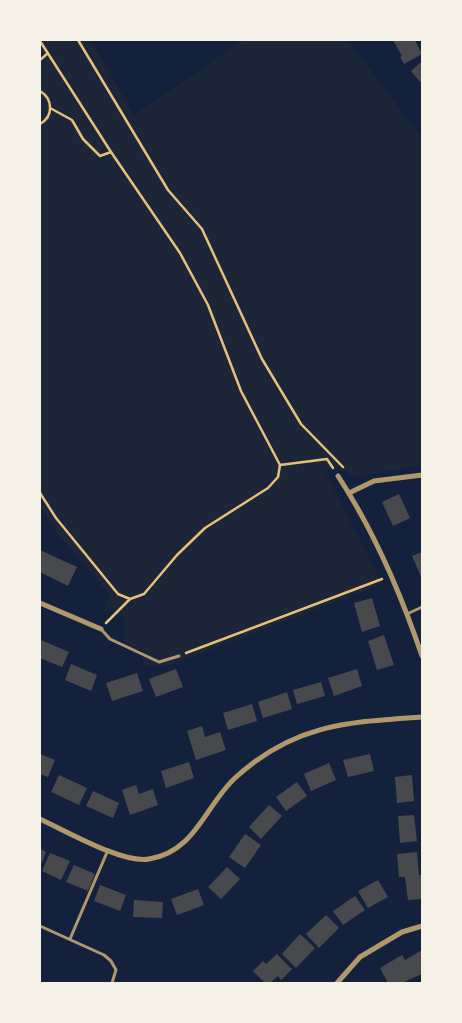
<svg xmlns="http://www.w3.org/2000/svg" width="462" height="1023" font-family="'Exo 2',sans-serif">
	<rect width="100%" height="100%" fill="#14213d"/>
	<path fill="#1d2539" d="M40 40H91L134 115 243 40H348L422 139V465L353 477 338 466 325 471 382 584 170 665H143V652L124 642V619L112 609 102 614 110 596 57 533 40 508Z"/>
	<g fill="#48494c">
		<path d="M393 40H415L422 54 404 64 400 57 402 56Z"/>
		<path d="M422 61V80L420 82 411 71Z"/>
		<path d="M399 494 410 518 393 526 382 502Z"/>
		<path d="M40 550 77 567 68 586 40 572Z"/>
		<path d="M422 552V579L412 556Z"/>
		<path d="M372 598 380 626 362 632 354 603Z"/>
		<path d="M384 635 394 665 377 670 368 641Z"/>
		<path d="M41 640 69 652 62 667 40 658Z"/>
		<path d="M71 664 97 675 91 691 65 680Z"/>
		<path d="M176 669 183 687 156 697 149 679Z"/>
		<path d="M357 669 362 686 334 696 328 678Z"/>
		<path d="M137 673 143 691 112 701 106 683Z"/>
		<path d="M321 682 325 696 297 704 293 690Z"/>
		<path d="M287 692 292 709 263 718 258 702Z"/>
		<path d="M252 704 257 721 228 730 223 713Z"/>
		<path d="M202 726 205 737 220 732 226 750 196 760 187 731Z"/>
		<path d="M40 754 55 760 48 777 40 774Z"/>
		<path d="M370 754 374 771 348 777 343 760Z"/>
		<path d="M189 762 194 778 166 788 161 771Z"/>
		<path d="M329 763 336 780 311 791 304 774Z"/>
		<path d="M59 775 87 788 79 805 51 792Z"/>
		<path d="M412 775 414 801 397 803 395 777Z"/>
		<path d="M297 782 307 796 286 811 276 797Z"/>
		<path d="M136 785 139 794 153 789 158 805 130 815 122 790Z"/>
		<path d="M93 791 119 803 113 818 86 806Z"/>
		<path d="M269 805 282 816 261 839 249 827Z"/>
		<path d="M414 815 417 841 400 843 398 816Z"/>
		<path d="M245 834 261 845 245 868 229 857Z"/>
		<path d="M40 849 46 852 40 867Z"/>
		<path d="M417 852 419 875H422V899L408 900 405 877H399L397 854Z"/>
		<path d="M50 853 70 861 61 880 42 871Z"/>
		<path d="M74 865 95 874 88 891 66 882Z"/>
		<path d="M227 867 240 879 221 899 208 887Z"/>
		<path d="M378 880 388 897 368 908 358 891Z"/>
		<path d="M100 885 126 895 120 911 94 901Z"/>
		<path d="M198 889 204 905 177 915 171 899Z"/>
		<path d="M355 896 365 910 343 925 333 911Z"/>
		<path d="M134 900 163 902 162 918 133 917Z"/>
		<path d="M326 915 339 928 319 948 306 934Z"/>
		<path d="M300 934 315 948 296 968 282 954Z"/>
		<path d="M422 950V974L402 983H388L380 968 402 955 405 960Z"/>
		<path d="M277 954 292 969 281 980 278 976 270 983H265L253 971 263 961 266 964Z"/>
	</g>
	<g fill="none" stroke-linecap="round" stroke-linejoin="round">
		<g stroke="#e5c07b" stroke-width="2.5">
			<path d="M78 40 168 190 202 229 262 359 301 424 343 467"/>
			<path d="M40 41 111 152 180 253 208 305 241 391 280 465 278 477 268 488 205 528 177 555 144 594 130 599 118 594 56 518 40 493"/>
			<path d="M40 60 47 54"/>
			<path d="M40 91C53 99 54 116 40 124"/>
			<path d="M50 108 72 120 83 139 100 156 111 152"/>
			<path d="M280 465 327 459 333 468"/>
			<path d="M106 623 130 599"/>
			<path d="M186 653 382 579"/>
		</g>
		<g stroke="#b1986c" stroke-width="3">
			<path d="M407 614 422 607"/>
			<path d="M101 629 110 639 159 662 179 656"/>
			<path d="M40 926 104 955 111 961 116 970 112 983"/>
			<path d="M70 939 108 850"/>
		</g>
		<g stroke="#b1986c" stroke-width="5">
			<path d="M338 476C374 531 401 594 422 656"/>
			<path d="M349 493 374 481 422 475"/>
			<path d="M40 603 101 629"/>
			<path d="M40 819C66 831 123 864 149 859 195 852 205 806 235 778 294 724 347 722 422 717"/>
			<path d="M337 983 360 957 402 932 422 926"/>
		</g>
	</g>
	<rect width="462" height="1023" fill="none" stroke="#f6f1e7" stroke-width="82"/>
</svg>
